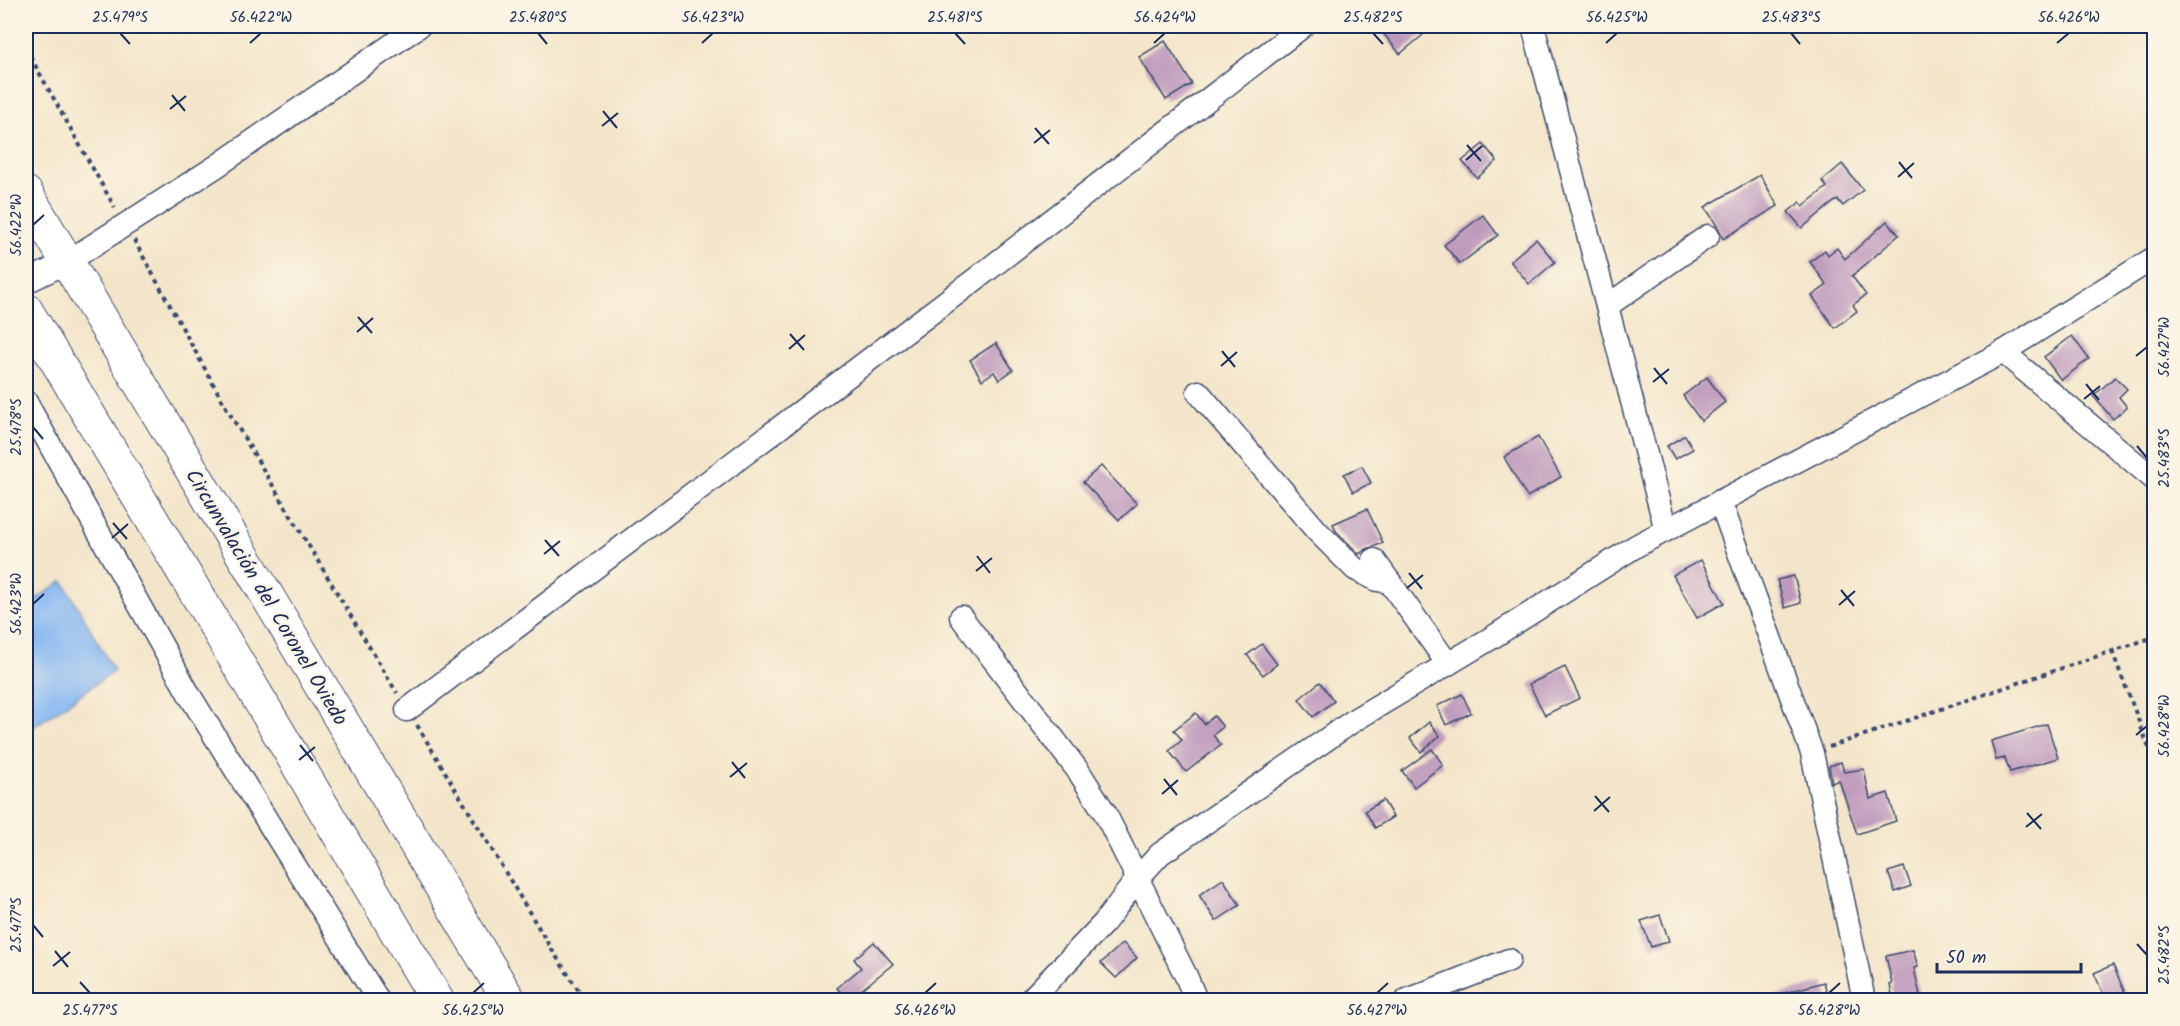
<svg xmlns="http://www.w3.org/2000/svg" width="2180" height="1026" font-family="Kalam,sans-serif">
	<rect width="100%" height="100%" fill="#fcf5e5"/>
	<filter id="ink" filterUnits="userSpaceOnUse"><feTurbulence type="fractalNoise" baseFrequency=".0167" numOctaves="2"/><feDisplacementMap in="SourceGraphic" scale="12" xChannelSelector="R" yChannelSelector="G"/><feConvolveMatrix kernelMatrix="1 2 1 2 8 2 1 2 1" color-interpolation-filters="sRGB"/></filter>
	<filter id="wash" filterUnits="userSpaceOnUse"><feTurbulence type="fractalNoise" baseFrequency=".008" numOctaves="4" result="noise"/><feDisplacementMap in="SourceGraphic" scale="24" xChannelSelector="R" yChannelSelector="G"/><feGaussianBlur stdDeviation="1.35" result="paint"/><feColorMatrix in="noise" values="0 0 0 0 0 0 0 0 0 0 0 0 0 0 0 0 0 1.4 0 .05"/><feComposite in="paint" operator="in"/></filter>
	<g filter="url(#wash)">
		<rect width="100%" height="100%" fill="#f3e5c9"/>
		<path fill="#85b7f2" stroke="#5073a8" stroke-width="1.5" d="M63 581 114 671 26 732V606Z"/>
		<g id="blocks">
			<g fill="#be9abc">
				<path d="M1377 26H1415L1423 35 1400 54Z"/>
				<path d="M1165 41 1192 84 1166 100 1139 57Z"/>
				<path d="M1483 144 1497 161 1477 178 1462 161Z"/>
				<path d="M1842 164 1863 190 1843 206 1838 200 1834 202 1802 228 1788 212 1800 202 1803 206 1827 187 1822 181Z"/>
				<path d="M1760 175 1778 206 1723 239 1719 229 1705 207Z"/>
				<path d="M1483 215 1498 235 1460 264 1444 245Z"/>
				<path d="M1887 221 1899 235 1852 276 1866 295 1853 305 1857 311 1835 328 1812 296 1827 285 1810 262 1825 250 1828 255 1837 248 1845 259Z"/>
				<path d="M1536 239 1555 262 1529 284 1510 261Z"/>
				<path d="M2072 336 2089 359 2061 380 2044 357Z"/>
				<path d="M996 343 1013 370 999 380 994 372 982 380 970 360Z"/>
				<path d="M1707 377 1725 402 1701 421 1683 396Z"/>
				<path d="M2115 377 2127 389 2119 397 2127 407 2113 419 2093 396Z"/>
				<path d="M1685 435 1693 449 1675 459 1667 446Z"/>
				<path d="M1538 437 1561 477 1527 497 1504 457Z"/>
				<path d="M1101 466 1137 504 1119 520 1083 482Z"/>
				<path d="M1362 466 1371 483 1353 492 1344 474Z"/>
				<path d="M1367 509 1383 543 1367 549 1359 554 1336 531 1333 524Z"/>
				<path d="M1701 560 1724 603 1697 618 1673 575Z"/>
				<path d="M1794 576 1801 603 1785 608 1777 580Z"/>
				<path d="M1262 644 1277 664 1263 675 1247 655Z"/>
				<path d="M1565 667 1580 698 1545 715 1529 684Z"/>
				<path d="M1320 682 1334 701 1313 717 1299 699Z"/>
				<path d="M1462 694 1471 713 1446 725 1437 706Z"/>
				<path d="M1196 713 1204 724 1214 716 1223 727 1213 735 1221 745 1186 772 1169 751 1182 740 1174 730Z"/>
				<path d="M1429 722 1440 736 1421 752 1410 738Z"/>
				<path d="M2047 724 2058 758 2010 772 2005 758 1996 760 1991 741Z"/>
				<path d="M1432 749 1443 765 1414 787 1402 771Z"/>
				<path d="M1841 762 1844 772 1864 769 1870 799 1888 793 1896 821 1857 834 1839 780 1832 783 1829 766Z"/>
				<path d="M1383 800 1393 817 1375 828 1365 811Z"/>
				<path d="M1904 867 1911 886 1895 892 1888 872Z"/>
				<path d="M1223 879 1240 905 1216 921 1199 895Z"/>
				<path d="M1660 915 1669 941 1651 947 1641 921Z"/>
				<path d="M874 942 893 964 860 991 868 1000H848L837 988 861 968 854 959Z"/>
				<path d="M1123 943 1137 958 1116 978 1101 963Z"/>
				<path d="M1913 950 1918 967 1914 968 1921 1000H1893L1890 985 1892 984 1886 956Z"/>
				<path d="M2113 965 2128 1000H2106L2094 973Z"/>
				<path d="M1824 982 1829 1000H1775L1774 996Z"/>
			</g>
		</g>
	</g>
	<g filter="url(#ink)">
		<use href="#blocks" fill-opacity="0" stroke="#3b4a6e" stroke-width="1.5"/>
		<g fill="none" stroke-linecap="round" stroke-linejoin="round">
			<g stroke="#3b4a6e" stroke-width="25">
				<g id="minor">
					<path d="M1533 26 1666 530"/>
					<path d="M26 282 67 262 217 166 419 26"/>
					<path d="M1607 306 1708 236"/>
					<path d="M2003 352 2154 479"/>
					<path d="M1198 392 1317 531 1355 569 1377 580 1390 582"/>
					<path d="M26 402 190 696 378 1000"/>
					<path d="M1720 501 1812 753 1864 1000"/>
					<path d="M1374 560 1448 664"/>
					<path d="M961 617 1079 772 1105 813 1186 976 1196 1000"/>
					<path d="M407 710 981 275 1303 26"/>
					<path d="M1030 1000 1104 923 1138 878 1160 854 1356 719 1493 637 1636 546 2003 352 2154 258"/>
					<path d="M1407 1000 1509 960"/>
				</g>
			</g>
			<g stroke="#3b4a6e" stroke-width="35">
				<g id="highway">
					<path d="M26 193 509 1000"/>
					<path d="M26 310 205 608 437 1000"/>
				</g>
			</g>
			<g stroke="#3b4a6e" stroke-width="4" stroke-dasharray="4.5 4.5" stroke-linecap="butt">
				<path d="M26 49 115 208"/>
				<path d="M134 240 227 409 397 693"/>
				<path d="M2151 638 2154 644"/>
				<path d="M2112 651 2154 761"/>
				<path d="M417 725 552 950 585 1000"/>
				<path d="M1829 747 2154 637"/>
			</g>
			<use href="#minor" stroke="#fff" stroke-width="22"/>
			<use href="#highway" stroke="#fff" stroke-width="33"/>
		</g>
	</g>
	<path fill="none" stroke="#1b2f5e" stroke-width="2" d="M120 33 130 44M538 33 547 44M955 33 965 44M1373 33 1383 44M1791 33 1800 44M250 43 261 33M702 43 713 33M1154 43 1165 33M1606 43 1617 33M2057 43 2069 33M172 95 185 111M170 109 186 96M603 111 617 128M602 126 618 113M1035 128 1049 144M1034 143 1050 130M1467 145 1481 161M1466 160 1482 146M1899 162 1912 178M1898 177 1914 163M33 225 44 215M358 317 372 333M357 332 373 318M790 334 804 350M789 349 805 335M1222 351 1235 367M2136 356 2147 347M1221 366 1237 352M1654 368 1667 384M1653 382 1669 369M2086 384 2099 400M2084 399 2100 386M33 427 43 439M2137 446 2147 458M113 523 127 539M112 538 128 524M545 540 559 556M544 554 560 541M977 556 990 573M976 571 992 558M1409 573 1422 589M1407 588 1423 575M1841 590 1854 606M33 604 44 594M1839 605 1855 591M2136 735 2147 726M300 745 313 761M299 760 315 747M732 762 745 778M730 777 747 763M1164 779 1177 795M1162 794 1178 780M1595 796 1609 812M1594 811 1610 797M2027 813 2041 829M2026 827 2042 814M33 925 43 937M2137 944 2147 955M55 951 68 967M53 966 70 952M80 982 90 993M473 993 484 983M925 993 936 983M1377 993 1388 983M1829 993 1840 983"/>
	<g text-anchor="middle" stroke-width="4.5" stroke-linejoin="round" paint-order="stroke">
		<g font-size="21" fill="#1b2f5e" stroke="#fcf5e5">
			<text transform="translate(267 597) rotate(59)" y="7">Circunvalación del Coronel Oviedo</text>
		</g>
	</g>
	<rect width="2180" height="1026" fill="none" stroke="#fcf5e5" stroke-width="66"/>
	<path d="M1937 963v9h144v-9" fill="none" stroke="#1b2f5e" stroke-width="3"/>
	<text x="1946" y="963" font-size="18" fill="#1b2f5e" stroke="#fcf5e5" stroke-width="4.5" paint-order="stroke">50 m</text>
	<rect x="33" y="33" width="2114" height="960" fill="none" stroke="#1b2f5e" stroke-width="2"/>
	<g font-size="15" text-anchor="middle" fill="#1b2f5e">
		<text x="120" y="22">25.479°S</text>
		<text x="261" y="22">56.422°W</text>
		<text x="538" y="22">25.480°S</text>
		<text x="713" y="22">56.423°W</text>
		<text x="955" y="22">25.481°S</text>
		<text x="1165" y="22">56.424°W</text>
		<text x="1373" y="22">25.482°S</text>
		<text x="1617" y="22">56.425°W</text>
		<text x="1791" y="22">25.483°S</text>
		<text x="2069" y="22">56.426°W</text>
		<text transform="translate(16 225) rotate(-90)" y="5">56.422°W</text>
		<text transform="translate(2164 347) rotate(-90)" y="5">56.427°W</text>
		<text transform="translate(16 427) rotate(-90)" y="5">25.478°S</text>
		<text transform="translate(2164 458) rotate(-90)" y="5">25.483°S</text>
		<text transform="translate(16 604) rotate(-90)" y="5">56.423°W</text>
		<text transform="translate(2164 726) rotate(-90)" y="5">56.428°W</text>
		<text transform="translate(16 925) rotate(-90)" y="5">25.477°S</text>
		<text transform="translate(2164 955) rotate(-90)" y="5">25.482°S</text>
		<text x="90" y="1015">25.477°S</text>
		<text x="473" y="1015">56.425°W</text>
		<text x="925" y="1015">56.426°W</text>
		<text x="1377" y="1015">56.427°W</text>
		<text x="1829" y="1015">56.428°W</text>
	</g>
</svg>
